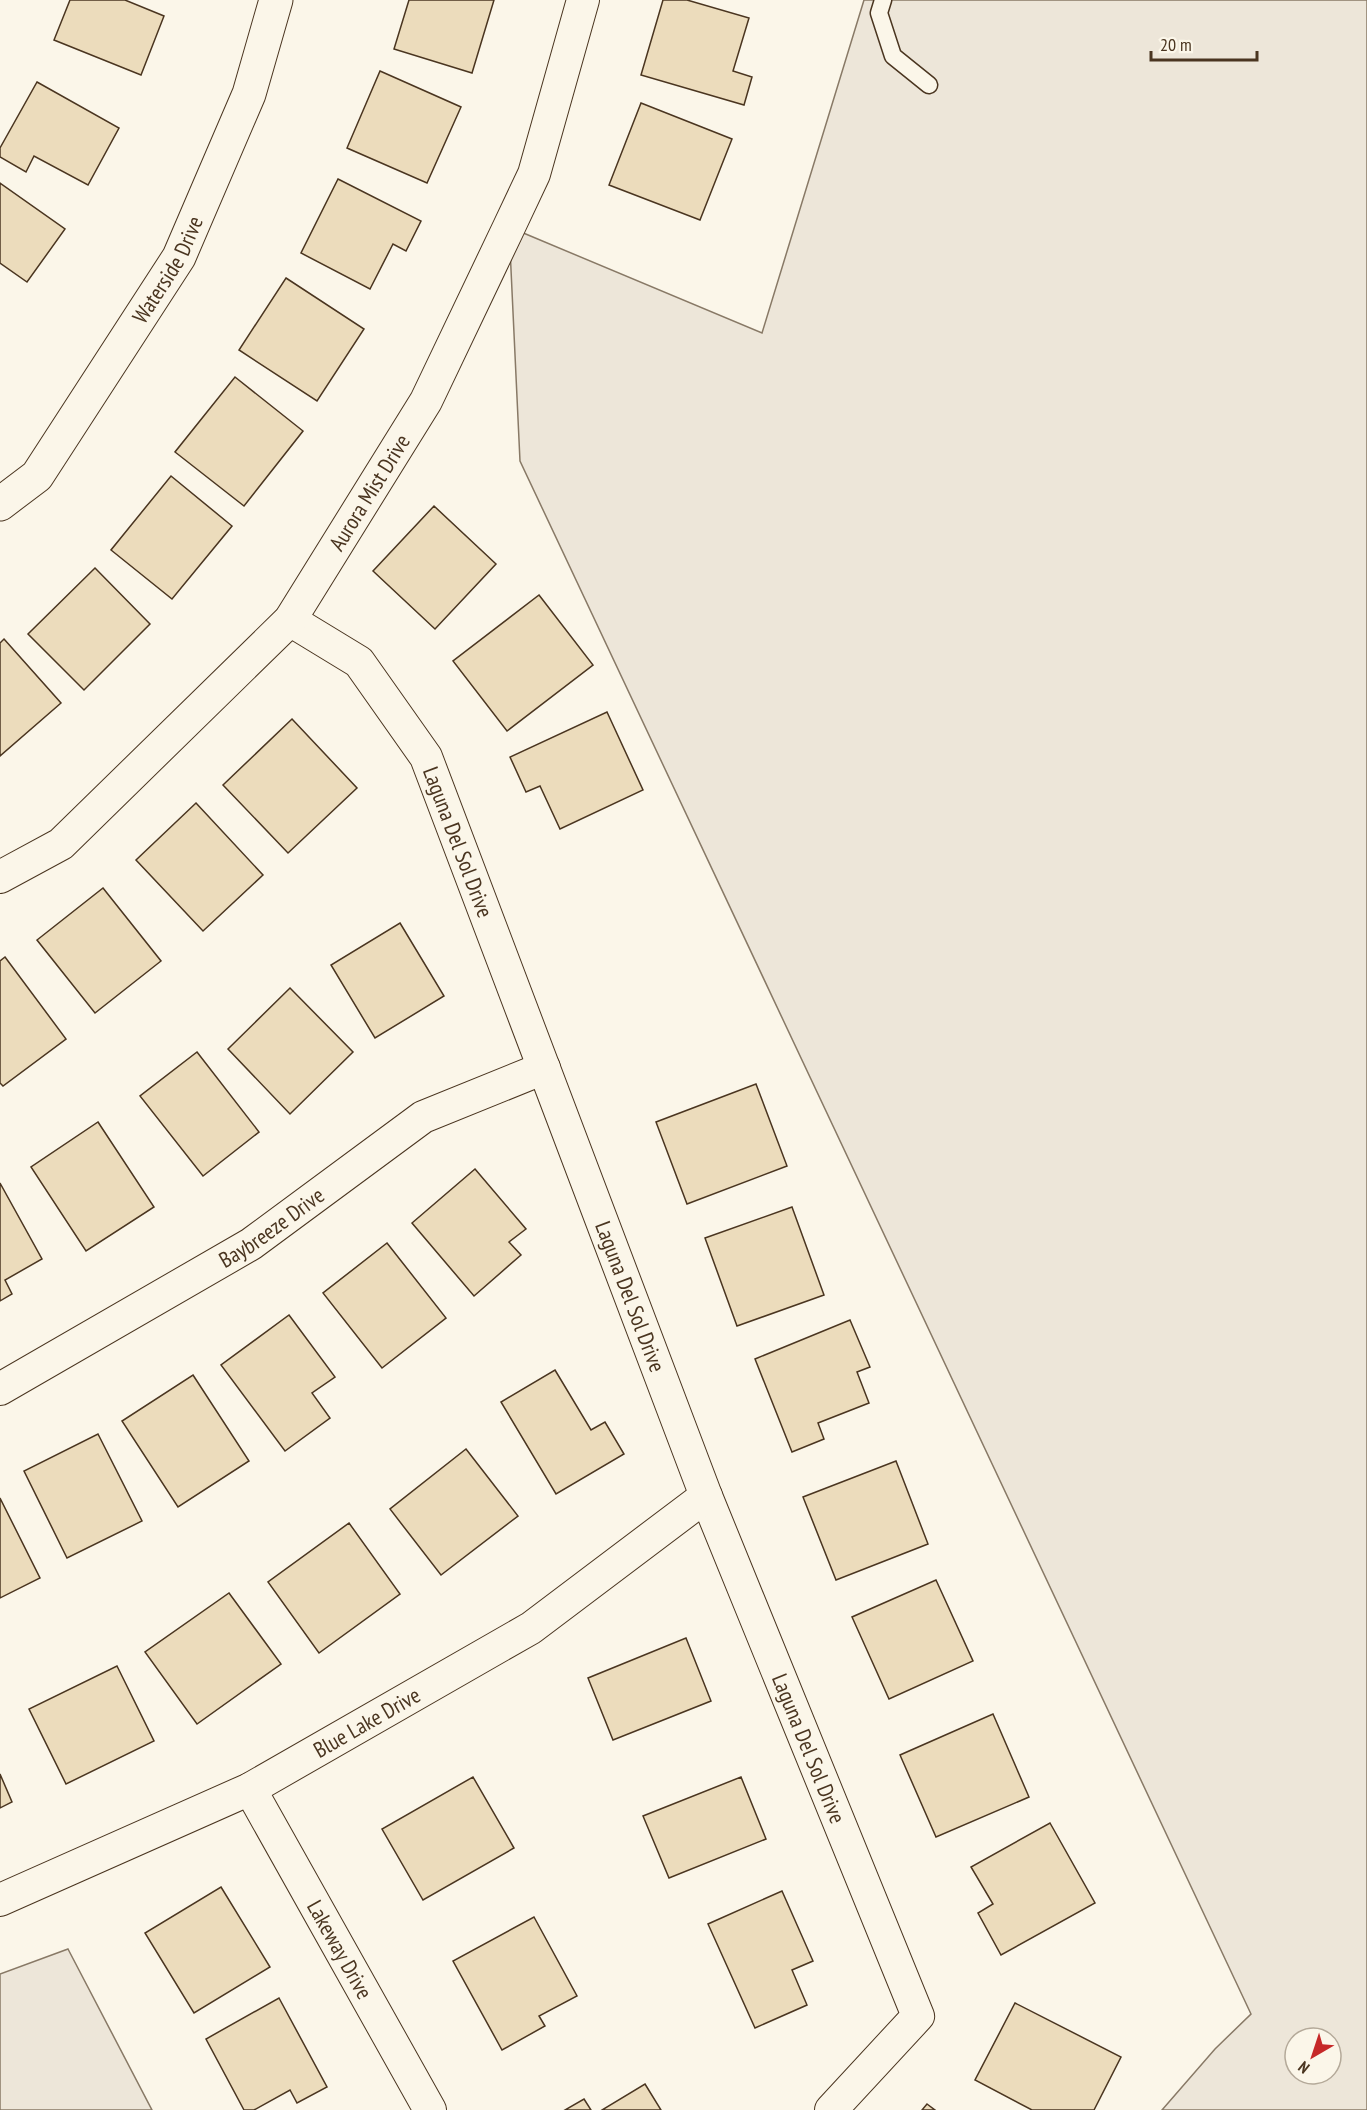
<svg xmlns="http://www.w3.org/2000/svg" width="1367" height="2110" font-family="'PT Sans Narrow',sans-serif">
	<rect width="100%" height="100%" fill="#fbf6e9"/>
	<g fill="#ede6d9" stroke="#887966" stroke-width="1.5" fill-rule="evenodd">
		<path d="M864 0H1367V2110H1162L1215 2049 1251 2014 520 461 509 227 762 333ZM1295 2038H1331V2074H1295Z"/>
		<path d="M68 1949 152 2110H0V1974Z"/>
	</g>
	<g fill="#ecdcbc" stroke="#4a3520" stroke-width="1.5">
		<path d="M70 0H125L164 16 141 75 54 40Z"/>
		<path d="M409 0H494L472 73 394 49Z"/>
		<path d="M663 0H687L749 18 733 71 752 77 744 105 641 75Z"/>
		<path d="M380 71 461 107 427 183 347 148Z"/>
		<path d="M37 82 119 128 88 185 34 156 26 172 0 157V148Z"/>
		<path d="M641 103 732 139 700 220 609 185Z"/>
		<path d="M338 179 421 221 406 251 393 244 370 289 301 253Z"/>
		<path d="M0 183 65 229 27 282 0 263Z"/>
		<path d="M286 278 364 329 317 401 239 350Z"/>
		<path d="M235 377 303 431 244 506 175 452Z"/>
		<path d="M171 476 232 526 172 599 111 550Z"/>
		<path d="M434 506 496 564 435 629 373 571Z"/>
		<path d="M95 568 150 624 84 690 28 634Z"/>
		<path d="M539 595 593 665 507 731 453 661Z"/>
		<path d="M4 639 61 703 0 756V643Z"/>
		<path d="M607 712 643 790 560 829 540 786 526 792 510 757Z"/>
		<path d="M292 719 357 788 288 853 223 785Z"/>
		<path d="M196 803 263 875 203 931 136 860Z"/>
		<path d="M103 888 161 961 95 1013 37 940Z"/>
		<path d="M400 923 444 996 375 1038 331 965Z"/>
		<path d="M5 957 66 1039 3 1086 0 1083V961Z"/>
		<path d="M290 988 353 1052 290 1114 228 1049Z"/>
		<path d="M197 1052 259 1132 203 1176 140 1096Z"/>
		<path d="M756 1084 787 1166 687 1204 656 1122Z"/>
		<path d="M98 1122 154 1207 86 1251 31 1167Z"/>
		<path d="M475 1169 526 1229 509 1242 521 1255 474 1296 412 1223Z"/>
		<path d="M0 1183 42 1259 5 1280 12 1294 0 1301Z"/>
		<path d="M792 1207 824 1295 737 1326 705 1238Z"/>
		<path d="M387 1243 446 1318 382 1368 323 1293Z"/>
		<path d="M289 1315 335 1377 312 1393 330 1418 285 1451 221 1365Z"/>
		<path d="M850 1320 870 1367 857 1372 869 1403 818 1423 824 1439 792 1452 755 1359Z"/>
		<path d="M555 1370 591 1430 605 1422 624 1454 556 1494 501 1402Z"/>
		<path d="M193 1375 249 1461 178 1507 122 1421Z"/>
		<path d="M98 1434 142 1521 67 1558 24 1471Z"/>
		<path d="M466 1449 518 1516 441 1575 390 1509Z"/>
		<path d="M896 1461 928 1544 836 1580 803 1497Z"/>
		<path d="M0 1498 40 1578 0 1598Z"/>
		<path d="M349 1523 400 1594 319 1653 268 1582Z"/>
		<path d="M936 1580 973 1661 889 1699 852 1617Z"/>
		<path d="M229 1593 281 1664 197 1724 145 1652Z"/>
		<path d="M686 1638 711 1701 613 1740 588 1678Z"/>
		<path d="M117 1666 154 1741 66 1784 29 1709Z"/>
		<path d="M993 1714 1029 1797 936 1837 900 1755Z"/>
		<path d="M0 1774 12 1802 0 1808Z"/>
		<path d="M473 1777 514 1848 423 1900 382 1829Z"/>
		<path d="M741 1777 766 1839 669 1878 643 1816Z"/>
		<path d="M1050 1823 1095 1903 1001 1955 978 1913 993 1904 971 1867Z"/>
		<path d="M221 1887 270 1967 194 2013 145 1933Z"/>
		<path d="M782 1891 813 1961 792 1970 807 2005 755 2028 708 1924Z"/>
		<path d="M534 1917 577 1996 539 2016 545 2026 502 2050 453 1961Z"/>
		<path d="M279 1998 327 2087 297 2103 290 2090 254 2110H244L206 2039Z"/>
		<path d="M1015 2003 1121 2057 1094 2110H1032L975 2080Z"/>
		<path d="M645 2084 661 2110H602Z"/>
		<path d="M584 2099 591 2110H565Z"/>
		<path d="M927 2104 935 2110H922Z"/>
	</g>
	<g fill="none" stroke-linecap="round" stroke-linejoin="round">
		<g stroke="#4a3520" stroke-width="19">
			<path id="lane" d="M883 0 879 13 893 56 929 85"/>
		</g>
		<g stroke="#4a3520" stroke-width="34">
			<g id="street">
				<path id="s1" d="M290 620 359 662 426 757 706 1496 918 2016 831 2110"/>
				<path id="s2" d="M0 877 61 844 290 620 426 401 509 227 534 174 583 0"/>
				<path id="s3" d="M0 1389 251 1244 423 1117 544 1068"/>
				<path id="s4" d="M250 1789 430 2110"/>
				<path id="s5" d="M0 1900 250 1789 531 1628 706 1496"/>
			</g>
		</g>
		<g stroke="#4a3520" stroke-width="35">
			<g id="secondary">
				<path id="s6" d="M0 504 37 476 179 257 249 94 276 0"/>
			</g>
		</g>
		<use href="#lane" stroke="#fbf6e9" stroke-width="16"/>
		<use href="#street" stroke="#fbf6e9" stroke-width="32"/>
		<use href="#secondary" stroke="#fbf6e9" stroke-width="33"/>
	</g>
	<g text-anchor="middle" stroke-width="4.5" stroke-linejoin="round" paint-order="stroke">
		<g font-size="22" fill="#4a3520" stroke="#fbf6e9">
			<text dy="8" stroke="none"><textPath href="#s6" startOffset="291">Waterside Drive</textPath></text>
			<text dy="8" stroke="none"><textPath href="#s2" startOffset="540">Aurora Mist Drive</textPath></text>
			<text dy="8" stroke="none"><textPath href="#s1" startOffset="288">Laguna Del Sol Drive</textPath></text>
			<text dy="8" stroke="none"><textPath href="#s3" startOffset="316">Baybreeze Drive</textPath></text>
			<text dy="8" stroke="none"><textPath href="#s1" startOffset="774">Laguna Del Sol Drive</textPath></text>
			<text dy="8" stroke="none"><textPath href="#s5" startOffset="408">Blue Lake Drive</textPath></text>
			<text dy="8" stroke="none"><textPath href="#s1" startOffset="1260">Laguna Del Sol Drive</textPath></text>
			<text dy="8" stroke="none"><textPath href="#s4" startOffset="184">Lakeway Drive</textPath></text>
		</g>
	</g>
	<g transform="translate(1313 2056) rotate(219)"><circle r="28" fill="#fbf6e9" stroke="#b4a999" stroke-width="1.5"/>
	<path d="M0-4.5L10 22L0 15L-10 22Z" fill="#c62828"/>
	<text y="-9" font-size="16" font-weight="bold" text-anchor="middle" fill="#4a3520">N</text>
	</g>
	<path d="M1151 51v9h106v-9" fill="none" stroke="#4a3520" stroke-width="3"/>
	<text x="1160" y="51" font-size="18" fill="#4a3520" stroke="#fbf6e9" stroke-width="4.5" paint-order="stroke">20 m</text>
</svg>
